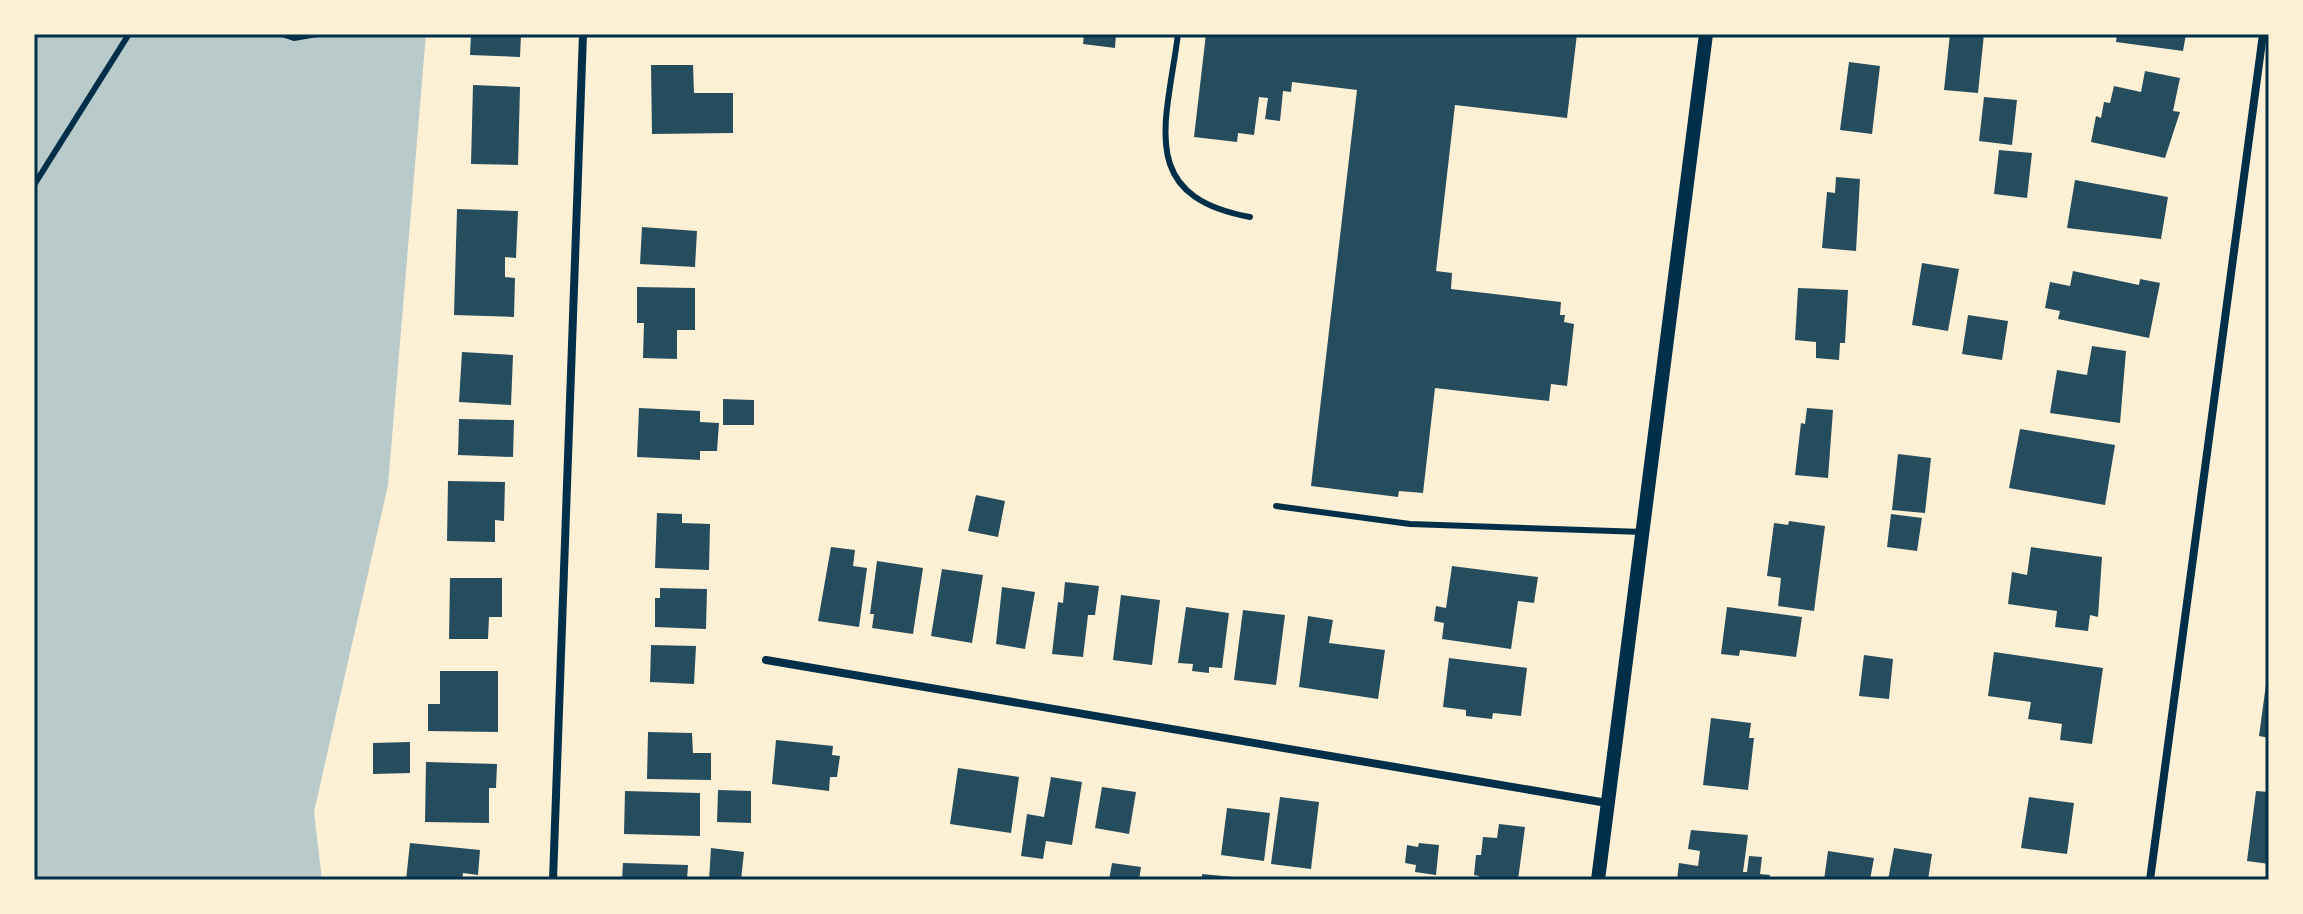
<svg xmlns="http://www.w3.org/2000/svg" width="2303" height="914" font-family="'Space Grotesk',sans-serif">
	<rect width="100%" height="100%" fill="#fdf0d5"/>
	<path fill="#b9caca" d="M34 34H426L388 485 314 812 322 880H34Z"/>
	<g fill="#264d5e">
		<path d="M471 34H521L520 57 470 55Z"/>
		<path d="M1084 34H1116L1115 48 1083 44Z"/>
		<path d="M1206 34H1577L1567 118 1455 105 1436 271 1452 273 1451 289 1561 302 1560 315H1565L1564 322 1574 324 1567 386 1551 384 1549 401 1435 388 1423 493 1399 491 1398 497 1311 486 1357 90 1292 82 1291 92 1283 91 1280 121 1265 119 1268 98 1259 97 1254 135 1238 133 1237 142 1194 137Z"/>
		<path d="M1950 34H1984L1978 93 1944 90Z"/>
		<path d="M2117 34H2186L2183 51 2116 42Z"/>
		<path d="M1849 62 1880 66 1872 134 1840 130Z"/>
		<path d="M651 65H693L694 93H733V133L652 134Z"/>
		<path d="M2145 71 2180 78 2173 111 2180 112 2165 158 2091 142 2096 116 2101 118 2104 102 2110 103 2114 86 2141 92Z"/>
		<path d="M473 85 520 87 518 165 471 164Z"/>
		<path d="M1984 97 2017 100 2012 145 1979 141Z"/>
		<path d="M1999 150 2032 153 2027 198 1994 194Z"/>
		<path d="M1836 177 1860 179 1856 251 1822 248 1827 192 1835 193Z"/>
		<path d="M2075 180 2168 197 2161 239 2067 228Z"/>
		<path d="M457 209 518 211 516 258 505 257V277L515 278 514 317 454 315Z"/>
		<path d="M642 227 697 231 695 267 640 264Z"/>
		<path d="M1922 263 1959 269 1948 331 1912 325Z"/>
		<path d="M2073 271 2139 285 2140 279 2160 283 2149 338 2058 319 2060 311 2045 308 2050 282 2070 286Z"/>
		<path d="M637 287 695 288V330H677V359L643 358 644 323H637Z"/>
		<path d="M1798 288 1848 290 1845 343H1840L1839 360 1816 358V342L1795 340Z"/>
		<path d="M1968 315 2008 321 2002 360 1962 354Z"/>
		<path d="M2092 346 2126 351 2120 423 2050 413 2057 370 2087 375Z"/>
		<path d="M462 352 513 355 511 405 459 402Z"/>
		<path d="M723 399 754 400V425H723Z"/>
		<path d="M639 408 700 411V422L719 423 717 451H700V460L637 457Z"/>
		<path d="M1807 408 1833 410 1828 478 1795 475 1801 423 1805 424Z"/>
		<path d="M459 419 514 420 513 457 458 455Z"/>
		<path d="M2020 429 2115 445 2105 505 2009 488Z"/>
		<path d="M1898 454 1931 458 1925 513 1892 510Z"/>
		<path d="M448 481 505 482 504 521 495 520V542L447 541Z"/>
		<path d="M976 495 1005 501 998 537 968 531Z"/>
		<path d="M657 513 682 514V523L710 524 709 570 655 568Z"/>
		<path d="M1891 514 1922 518 1917 551 1887 547Z"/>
		<path d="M1789 521 1825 526 1814 611 1778 606 1781 578 1767 576 1774 523 1788 525Z"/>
		<path d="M831 547 855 550 853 566 867 568 859 627 818 621Z"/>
		<path d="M2031 547 2102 557 2098 617 2090 615 2088 631 2055 627 2057 611 2008 604 2012 572 2027 575Z"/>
		<path d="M877 561 923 568 913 634 872 628 874 614H870Z"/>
		<path d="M1452 566 1538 577 1534 603 1518 601 1511 649 1442 639 1444 623 1434 621 1436 606 1446 608Z"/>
		<path d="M942 569 983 575 972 643 931 636Z"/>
		<path d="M450 578H502V617H489L488 639H449Z"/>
		<path d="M1065 582 1099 586 1095 615H1088L1083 657 1052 654 1058 602 1063 603Z"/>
		<path d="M1002 587 1035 592 1025 649 996 644Z"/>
		<path d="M660 588 707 589 706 629 655 627V598H660Z"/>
		<path d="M1121 595 1160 600 1152 665 1113 660Z"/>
		<path d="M1186 607 1229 613 1222 668 1209 667V673L1192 671 1193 664 1178 663Z"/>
		<path d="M1727 607 1802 617 1796 657 1740 650 1739 656 1721 654Z"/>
		<path d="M1243 610 1285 615 1276 685 1234 680Z"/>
		<path d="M1308 616 1333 620 1329 643 1385 650 1378 699 1299 687Z"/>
		<path d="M651 645 696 646 694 684 650 682Z"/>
		<path d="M1994 652 2103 668 2092 744 2060 740 2062 724 2028 719 2031 702 1988 696Z"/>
		<path d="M1864 655 1893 659 1889 699 1859 696Z"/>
		<path d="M1449 658 1527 668 1521 716 1493 713 1492 719 1466 716V710L1443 707Z"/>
		<path d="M440 671H498V732L428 731V704H440Z"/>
		<path d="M2267 677H2269V738L2259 736Z"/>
		<path d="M1711 718 1751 723 1749 738H1754L1748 790 1703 785Z"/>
		<path d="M648 732 692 733 693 753H711V780L647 779Z"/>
		<path d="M776 740 833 746 832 755 840 756 837 777H830L829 791 772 784Z"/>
		<path d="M410 742V773L373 774V743Z"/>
		<path d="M426 762 497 764 496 788H489V823L425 822Z"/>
		<path d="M958 768 1019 777 1011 833 950 824Z"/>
		<path d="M1051 777 1082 782 1072 845 1046 841 1043 859 1021 856 1027 814 1044 817Z"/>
		<path d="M1102 787 1136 792 1129 834 1095 828Z"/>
		<path d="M718 790 751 791V823L717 822Z"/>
		<path d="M625 791 700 793V836L624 834Z"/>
		<path d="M2256 791 2269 792V864L2247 861Z"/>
		<path d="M1280 797 1319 802 1311 869 1271 864Z"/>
		<path d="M2029 797 2074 803 2067 854 2021 848Z"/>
		<path d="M1227 808 1270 813 1264 861 1221 855Z"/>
		<path d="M1499 824 1525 827 1518 880H1478L1479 876 1474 875 1476 855H1481L1483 837 1497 838Z"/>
		<path d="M1691 830 1748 835 1743 872H1747L1749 856 1762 857 1760 874 1770 875 1769 880H1677L1679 863 1698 866 1700 851 1688 849Z"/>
		<path d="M410 843 480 850 478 875 463 873 462 880H406Z"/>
		<path d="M1419 843 1439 845 1436 875 1415 872 1416 865 1405 863 1407 845 1418 847Z"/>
		<path d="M711 848 744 852 741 880H709Z"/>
		<path d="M1894 848 1932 854 1928 880H1888Z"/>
		<path d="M1828 851 1874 858 1870 880H1824Z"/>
		<path d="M623 863 688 865 687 880H622Z"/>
		<path d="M1112 863 1141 867 1139 880H1109Z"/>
		<path d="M1202 874 1234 877V880H1202Z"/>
	</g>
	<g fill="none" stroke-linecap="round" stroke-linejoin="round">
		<g stroke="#003049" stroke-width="6">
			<path d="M282 34 294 38 317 34"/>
			<path d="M1178 34C1167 122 1135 196 1250 217"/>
			<path d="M34 185 129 34"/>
			<path d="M1276 506 1410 524 1643 532"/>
		</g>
		<g stroke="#003049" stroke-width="8">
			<path d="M766 660 1607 803"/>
			<path d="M553 880 583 34"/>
			<path d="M2150 880 2263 34"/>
		</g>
		<path stroke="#003049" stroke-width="14" d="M1598 880 1706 34"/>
	</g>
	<rect width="2303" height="914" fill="none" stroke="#fdf0d5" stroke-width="72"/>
	<rect x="36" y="36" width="2231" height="842" fill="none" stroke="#003049" stroke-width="3"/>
</svg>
